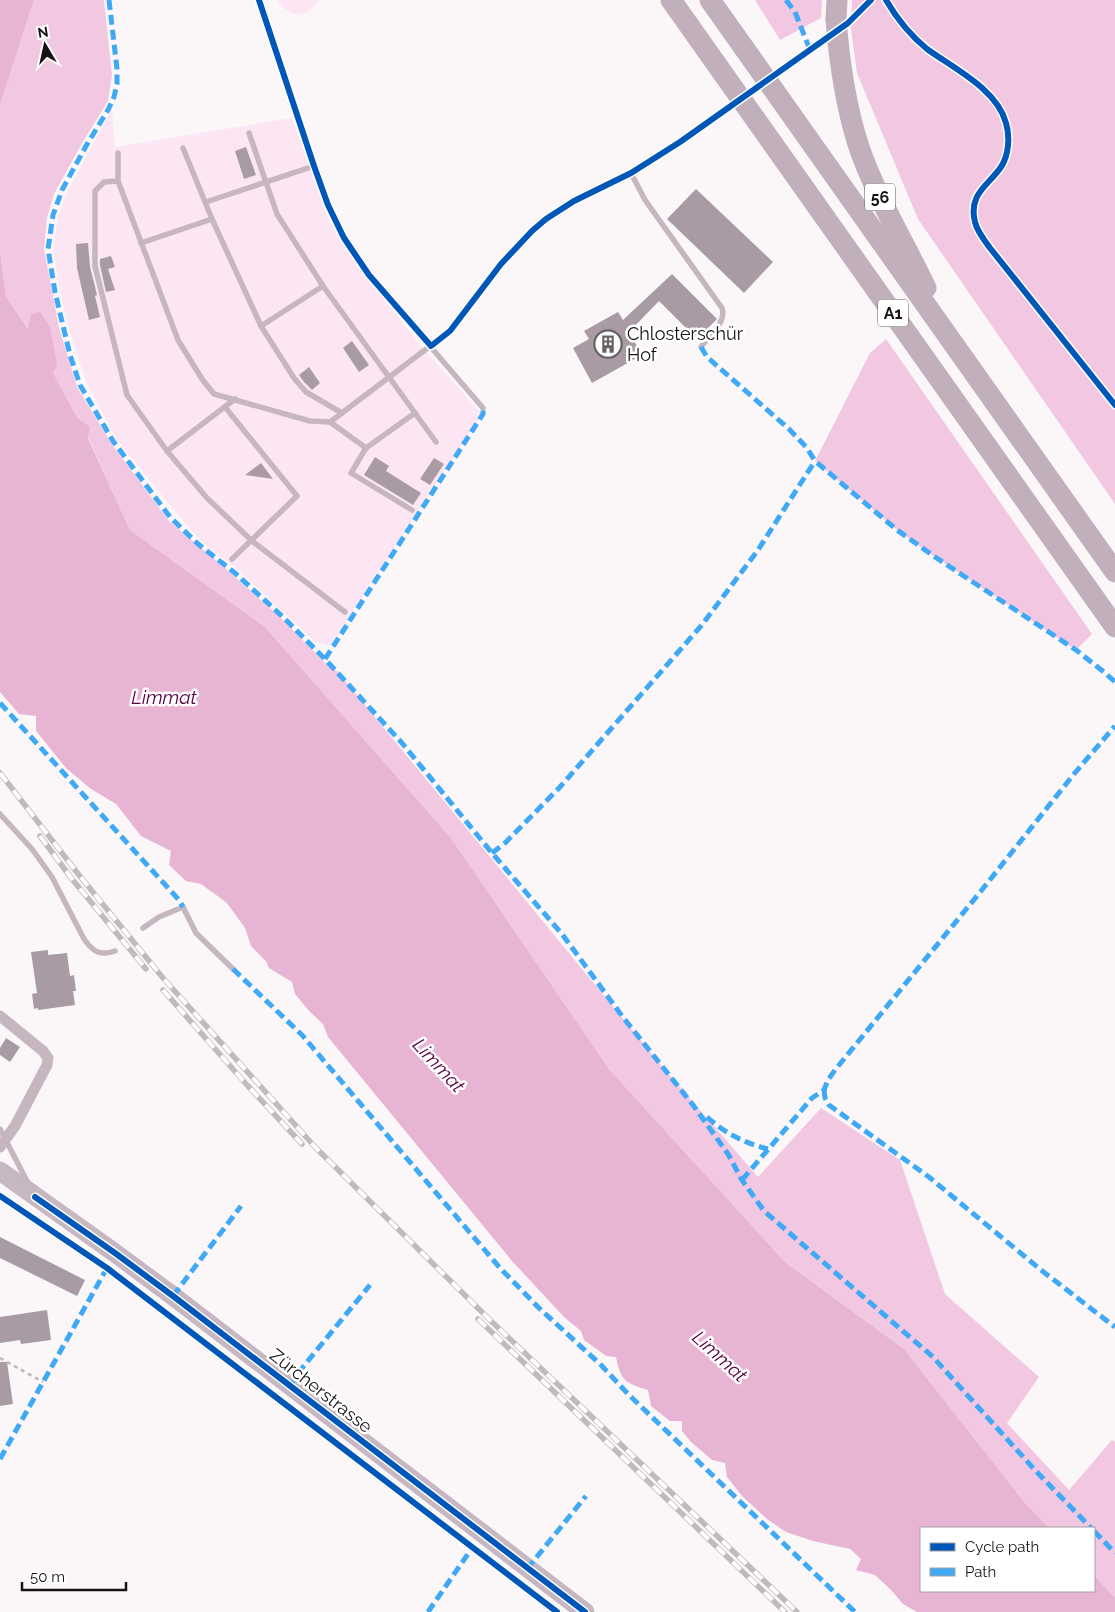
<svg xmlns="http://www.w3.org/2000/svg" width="1115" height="1612" font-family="Raleway,sans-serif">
	<rect width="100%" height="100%" fill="#fbf7f9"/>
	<g fill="#fde6f4">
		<path d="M278 0H318V1C310 13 298 19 286 10 282 6 279 5 278 0Z"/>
		<path d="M112 109 115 147 292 118 330 223 352 258 420 345 482 414 330 646 315 642 234 566 204 544 177 514 116 439 86 382 70 333 60 292 53 250 58 217 67 192Z"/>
	</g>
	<g fill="#f2c7e1">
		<path d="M34 0H104L112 75 108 101 81 145 54 194 47 218 44 249 59 328 77 387 111 443 169 521 232 574 285 622 324 662 337 671 666 1071 758 1177 821 1108 900 1160 945 1294 1039 1377 1007 1423 1069 1490 1112 1440 1115 1442V1598L1094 1575V1528H1049L1025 1503 904 1349 785 1262 609 1069 451 838 265 627 130 530 88 437 90 427 77 417 29 330 6 296 0 251V105Z"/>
		<path d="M755 0H822L821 18 780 40Z"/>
		<path d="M852 0H1115V504L918 219 857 73 851 29Z"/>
		<path d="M886 339 1092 634 1076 650 935 557 897 530 815 461 870 353Z"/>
	</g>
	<g fill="#e8b4d4">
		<path d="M0 0H34L0 105Z"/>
		<path d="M0 251 6 296 28 329 31 314 40 312 50 327 57 364 53 373 77 417 90 427 88 438 130 530 265 627 451 838 609 1069 785 1262 904 1349 1025 1503 1049 1528H921V1591H1094V1575L1115 1598V1612H917L903 1604 892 1591 875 1575 856 1570 861 1559 850 1549 813 1541 786 1532 767 1519 742 1496 727 1477 725 1463 712 1460 691 1442 682 1431V1421H670L651 1406 648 1390C625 1383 621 1381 616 1357L606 1356 584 1340 581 1331 564 1317 512 1261 328 1037 323 1024 310 1012 295 994 292 982 269 968 266 961 251 946 245 928 227 903 201 884 186 881 169 865 171 851 141 836 116 804 91 789 66 768 36 731V716L19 714 0 692Z"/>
	</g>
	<g fill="#a99ba4">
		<path d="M246 147 256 175 244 179 235 151Z"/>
		<path d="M696 189 773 262 744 293 667 219Z"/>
		<path d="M88 243 90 267 97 295 95 296 100 317 89 320 77 268 76 244Z"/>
		<path d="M111 256 115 267 108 269 115 290 106 292 100 265V259Z"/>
		<path d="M672 274 717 319 697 339 659 301 629 332 642 355 592 383 573 348 589 339 584 331 618 312 623 320Z"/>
		<path d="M352 341 369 365 359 372 343 348Z"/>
		<path d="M309 367 320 383 312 390 304 382 299 375Z"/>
		<path d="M375 457 389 466 386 471 421 493 413 505 364 475Z"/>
		<path d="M434 458 444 464 430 485 420 479Z"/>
		<path d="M261 463 273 479 245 475Z"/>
		<path d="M48 950V955L67 953 70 976 74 975 76 991H73L75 1005 38 1010V1008L34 1009 32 994 37 993 31 952Z"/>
		<path d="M6 1038 20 1047 10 1062 0 1055V1048Z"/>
		<path d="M0 1237 85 1280 77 1296 0 1258Z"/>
		<path d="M47 1310 51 1340 21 1344 20 1340 0 1343V1317Z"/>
		<path d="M0 1362H7L13 1404 0 1406Z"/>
	</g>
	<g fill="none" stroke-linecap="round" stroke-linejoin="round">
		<path stroke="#c0b6bc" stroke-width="2.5" stroke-dasharray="4 4" stroke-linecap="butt" d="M0 1358 43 1382"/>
		<g stroke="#c6b6c0" stroke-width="5.5">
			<path d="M259 0 314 166 328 205 344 238 369 275 483 408"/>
			<path d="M842 28 871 0"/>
			<path d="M783 70 832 35"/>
			<path d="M249 133 277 214 323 286 436 442"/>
			<path d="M183 148 212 219 261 326 294 378 306 392 342 413"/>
			<path d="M631 173 645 200 722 308C727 322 709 336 701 347"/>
			<path d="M118 181V153"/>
			<path d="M206 202 314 166"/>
			<path d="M141 243 212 219"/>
			<path d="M261 326 323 286"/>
			<path d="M235 399 167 451 207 498 252 541 345 612"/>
			<path d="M225 407 297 496 232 559"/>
			<path d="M330 422 366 448 351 473 412 510"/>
			<path d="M366 448 415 413"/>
			<path d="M167 451 127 395 95 266V191L104 182 118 181 178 340 202 379 214 394 310 421 330 422 450 331 501 264 532 231 546 219 574 201 631 173 680 142 724 111"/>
			<path d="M0 814 32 849 52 877 84 939C93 952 100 956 115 951"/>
			<path d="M143 928 159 917 183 907 196 933 233 969"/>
			<path d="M0 1129 28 1183"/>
		</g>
		<path stroke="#c6b6c0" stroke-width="11" d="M0 1016 43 1051 48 1058 47 1065 15 1126 0 1147"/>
		<path stroke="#c7b7c2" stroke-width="19" d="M0 1171 115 1253 173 1296 585 1612"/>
		<g stroke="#c1b0bb" stroke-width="21">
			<path d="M671 0 1115 627"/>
			<path d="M710 0 1115 572"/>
			<path d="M836 19 837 0"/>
			<path d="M838 42C842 78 848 115 860 150 877 198 904 242 926 288"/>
		</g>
		<g stroke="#c1b9be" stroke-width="5.5">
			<g id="rail">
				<path d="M0 773 79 875 163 978 316 1148 489 1319 797 1612"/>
				<path d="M40 836 72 879 146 969"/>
				<path d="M163 990 247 1085 302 1144"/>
				<path d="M478 1319 785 1612"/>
			</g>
		</g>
		<use href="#rail" stroke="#fff" stroke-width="4" stroke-dasharray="11" stroke-linecap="butt"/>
		<path stroke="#c1b0bb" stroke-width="21" d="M836 19 838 42"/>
		<g stroke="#3fa9f5" stroke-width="5" stroke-dasharray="10 5" stroke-linecap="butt">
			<path d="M109 0 117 69V84L114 97 108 110 86 146 62 190 53 215 48 249 55 292 70 355 80 385 113 441 170 517 198 544 235 573 283 617 325 659 402 743 492 853 562 934 622 1016 693 1105 728 1154 742 1180 764 1211 933 1357 1034 1469 1091 1528"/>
			<path d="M786 0 795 12 810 50"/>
			<path d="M701 347 707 357 789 429 807 448 815 461 897 530 935 557 1076 650 1104 672 1115 682"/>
			<path d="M325 659 483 414V408"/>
			<path d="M0 703 179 900 183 907"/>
			<path d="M492 853 505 843 560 787 701 626 758 550 815 461"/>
			<path d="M233 969 302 1035 500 1268 540 1309 601 1365 629 1395 855 1612"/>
			<path d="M824 1090 825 1098 829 1105 929 1177 1041 1270 1115 1327"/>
			<path d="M707 1117C724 1133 747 1144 768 1149"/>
			<path d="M742 1180 812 1098 824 1090 828 1080 835 1070 981 891 1074 774 1115 726"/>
			<path d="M173 1296 241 1206"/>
			<path d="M290 1386 298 1373 370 1285"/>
			<path d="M0 1459 107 1268"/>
			<path d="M1094 1531 1115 1553"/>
			<path d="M527 1569 586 1496"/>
			<path d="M428 1612 472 1548"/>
		</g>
		<g stroke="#fff" stroke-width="9">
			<g id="cycleway">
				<path d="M259 0 314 166 328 205 344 238 369 275 431 346 450 331 501 264 532 231 546 219 574 201 631 173 680 142 848 23 871 0"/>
				<path d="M886 0C897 19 910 35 927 49 953 68 997 89 1006 123 1010 136 1009 155 1001 167 988 186 968 194 975 222 977 231 984 240 990 248L1115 405"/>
				<path d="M0 1196 107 1268 557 1612"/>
				<path d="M35 1197 115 1253 173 1296 585 1612"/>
			</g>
		</g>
		<use href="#cycleway" stroke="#0057b8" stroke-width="6"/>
	</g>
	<defs>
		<g id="building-ring" transform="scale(1.4375)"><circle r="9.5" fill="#fff" stroke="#676265" stroke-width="1.5"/><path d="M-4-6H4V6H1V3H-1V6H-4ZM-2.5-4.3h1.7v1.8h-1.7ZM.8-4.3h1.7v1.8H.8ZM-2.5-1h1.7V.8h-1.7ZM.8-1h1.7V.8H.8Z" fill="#676265"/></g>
	</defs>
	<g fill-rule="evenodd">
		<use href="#building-ring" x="608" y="344"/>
	</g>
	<g text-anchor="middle" stroke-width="5" stroke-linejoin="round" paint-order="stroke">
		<g fill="#fff" stroke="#5d595b" stroke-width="1">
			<rect x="865" y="183.5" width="30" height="27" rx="4"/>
			<rect x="878" y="299.5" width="30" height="27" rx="4"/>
		</g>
		<g font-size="16" font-weight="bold" fill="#181215">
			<text x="880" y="203">56</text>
			<text x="893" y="319">A1</text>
		</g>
		<g font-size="18" fill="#181215" stroke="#fff" text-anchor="start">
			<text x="627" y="340">Chlosterschür<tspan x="627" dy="21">Hof</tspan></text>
		</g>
		<g font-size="18" fill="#181215" stroke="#fff">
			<text transform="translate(321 1391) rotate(38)" y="6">Zürcherstrasse</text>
		</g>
		<g font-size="19" font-style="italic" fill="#590042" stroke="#fff">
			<text x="164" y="704">Limmat</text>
			<text transform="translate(439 1065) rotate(47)" y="7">Limmat</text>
			<text transform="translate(720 1356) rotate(42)" y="7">Limmat</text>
		</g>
	</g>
	<rect x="920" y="1527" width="175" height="65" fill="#ffffff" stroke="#a3a0a1"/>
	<rect x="930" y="1543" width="25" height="8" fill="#0057b8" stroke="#a3a0a1"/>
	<text x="965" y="1552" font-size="15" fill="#181215">Cycle path</text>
	<rect x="930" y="1568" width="25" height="8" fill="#3fa9f5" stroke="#a3a0a1"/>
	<text x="965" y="1577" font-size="15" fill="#181215">Path</text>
	<g transform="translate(45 45) rotate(351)" stroke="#ffffff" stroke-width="4" paint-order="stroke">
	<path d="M0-4L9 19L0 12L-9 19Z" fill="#181215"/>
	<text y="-8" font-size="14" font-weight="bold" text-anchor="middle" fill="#181215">N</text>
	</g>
	<path d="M22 1582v8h104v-8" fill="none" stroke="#181215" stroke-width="2.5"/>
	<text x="30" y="1582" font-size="15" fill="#181215" stroke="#ffffff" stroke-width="4" paint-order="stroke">50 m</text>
</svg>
